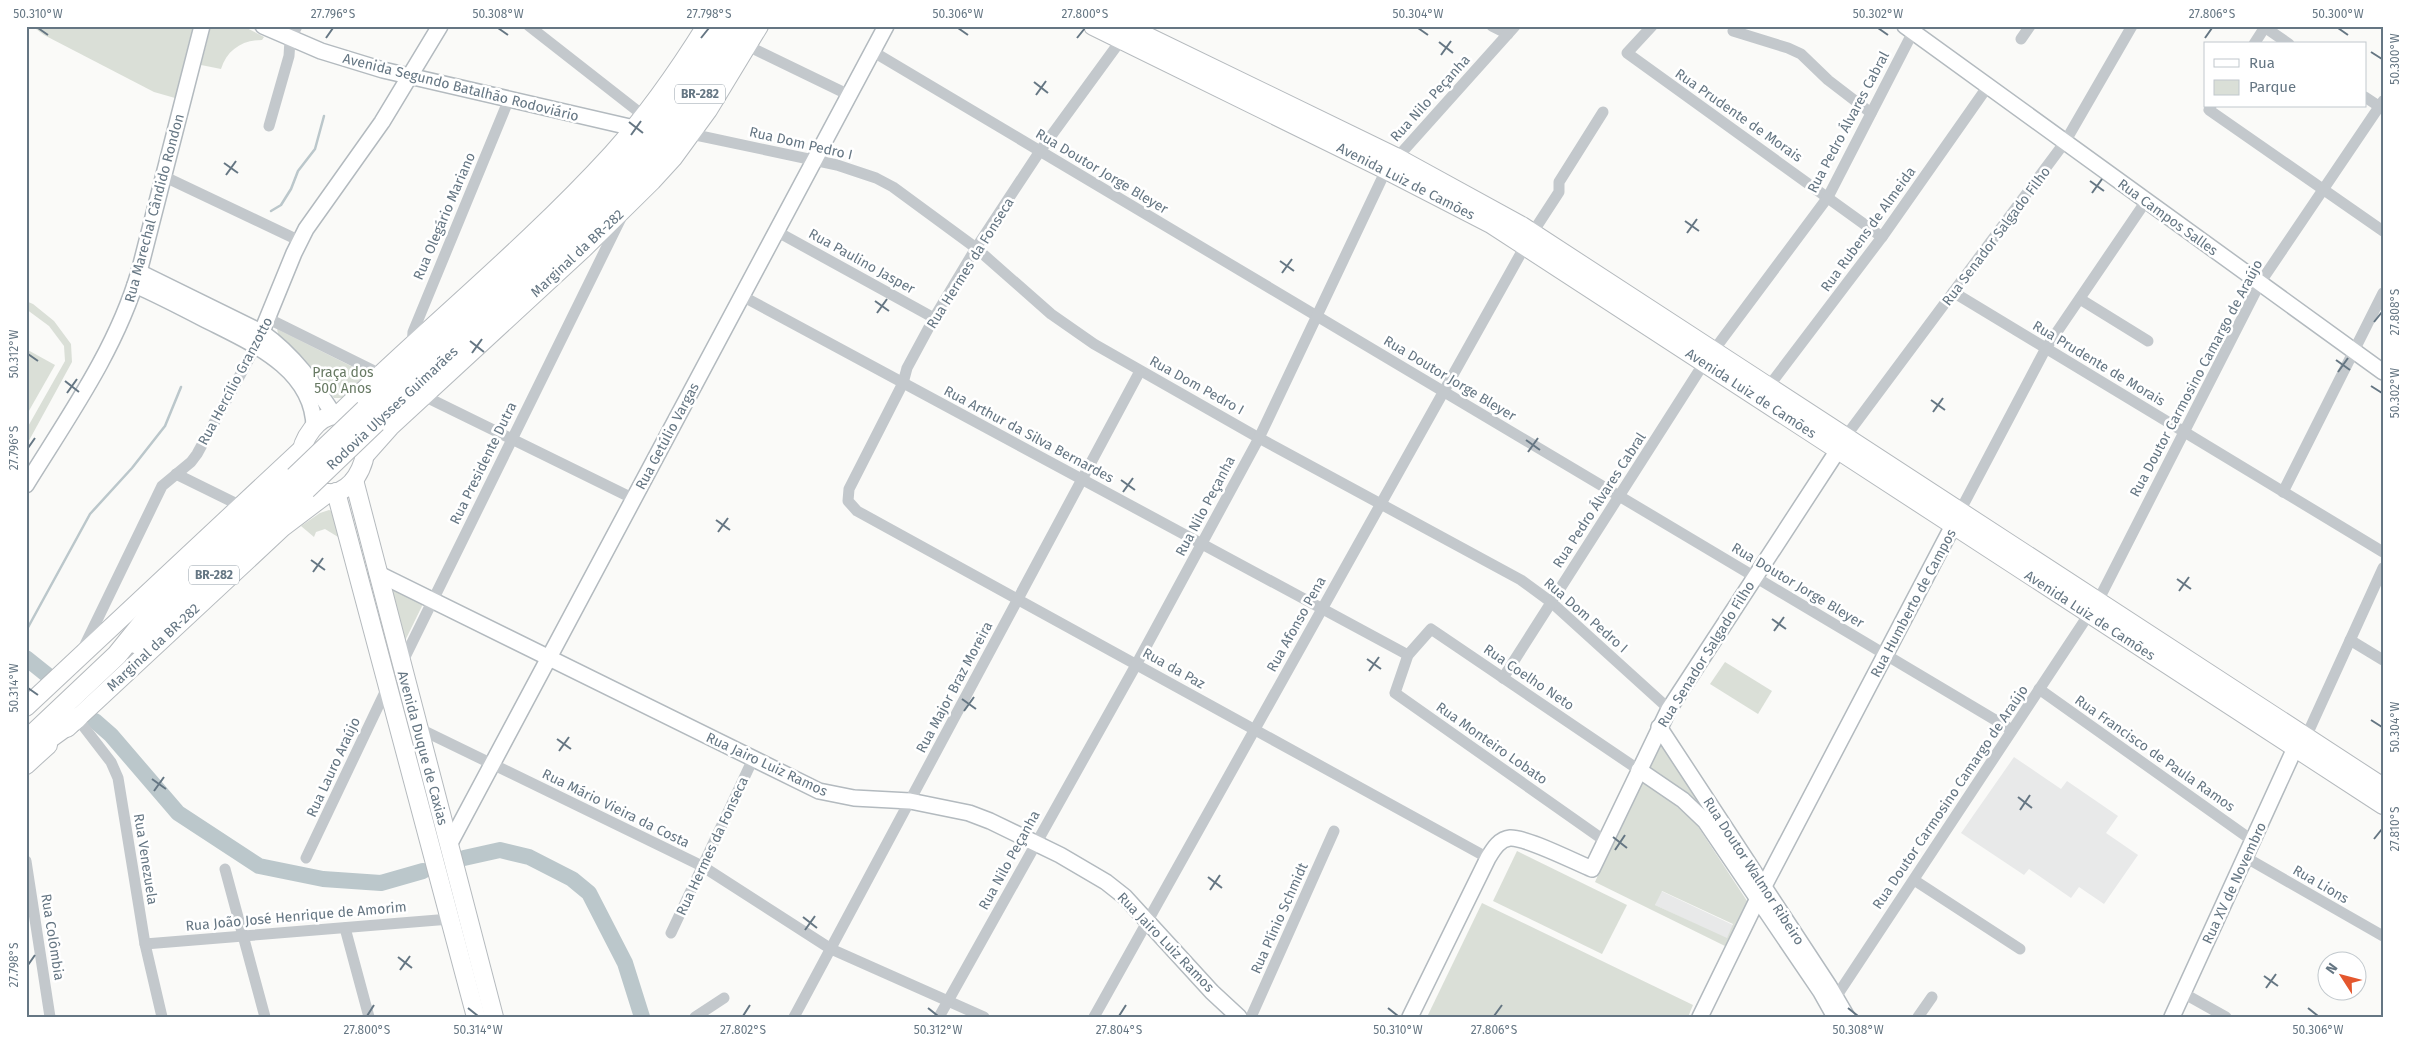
<svg xmlns="http://www.w3.org/2000/svg" width="2409" height="1043" font-family="'Fira Sans',sans-serif">
	<rect width="100%" height="100%" fill="#fafaf8"/>
	<g fill="#e8e9e9">
		<path d="M2014 757 2061 789 2067 781 2118 816 2106 833 2138 855 2104 904 2079 887 2071 898 2029 869 2024 875 1961 833Z"/>
		<path d="M1661 891 1733 925 1727 939 1655 905Z"/>
	</g>
	<g fill="#dadfd7" fill-rule="evenodd">
		<path d="M32 26H193L175 98 154 92 44 35Z"/>
		<path d="M211 26H243L264 37 262 40C242 40 227 50 221 69L201 65Z"/>
		<path d="M26 301 33 304 54 321 71 344 72 362 26 446V430L65 361 64 346 49 326 26 309Z"/>
		<path d="M277 329 371 376 349 398H334C318 374 302 355 279 338Z"/>
		<path d="M26 349 55 365 26 416Z"/>
		<path d="M329 510 337 513 343 540 325 529 316 532 314 537 301 526 320 513Z"/>
		<path d="M385 584 423 604 402 647Z"/>
		<path d="M1725 662 1772 691 1758 714 1710 684Z"/>
		<path d="M1659 746H1664L1759 887 1699 807 1649 768Z"/>
		<path d="M1641 779 1693 819 1749 904 1727 947 1595 882ZM1662 891 1733 924 1727 938 1655 905Z"/>
		<path d="M1517 851 1627 905 1602 954 1493 901Z"/>
		<path d="M1482 903 1693 1005 1688 1017H1427Z"/>
	</g>
	<g fill="none" stroke-linecap="round" stroke-linejoin="round">
		<g stroke="#bbc7cb" stroke-width="2.5">
			<path d="M271 211 281 205 291 189 298 171 315 149 324 116"/>
			<path d="M26 631 90 514 132 468 165 426 181 387"/>
			<path d="M26 656 28 659"/>
		</g>
		<g stroke="#bbc7cb" stroke-width="16">
			<path d="M26 658 51 678"/>
			<path d="M95 721 111 735 178 813 259 866 323 879 381 883 423 871"/>
			<path d="M464 858 500 850 529 857 572 879 589 893 625 963 642 1017"/>
		</g>
		<g stroke="#b3babf" stroke-width="18">
			<g id="secondary">
				<path d="M263 26 321 51 383 70 634 128"/>
				<path d="M1905 26 2383 372"/>
				<path d="M139 272 263 333C294 355 314 384 334 415"/>
				<path d="M135 285C158 295 181 307 204 319 249 342 314 368 314 428"/>
				<path d="M256 346 294 253 306 229 382 122 440 26"/>
				<path d="M26 485C68 417 116 350 139 272L202 26"/>
				<path d="M377 573 819 791 854 798 910 801 969 813 990 821 1060 855 1106 882 1125 897 1212 992 1239 1017"/>
				<path d="M1659 727 1829 986 1847 1017"/>
				<path d="M1639 770 1683 800 1705 821 1821 992 1835 1017"/>
				<path d="M449 845 886 26"/>
				<path d="M1410 1017 1488 858C1493 850 1499 839 1510 838 1526 837 1575 862 1592 869L1669 709 1838 450"/>
				<path d="M1700 1017 1764 886 1958 516"/>
				<path d="M2172 1017 2295 748"/>
			</g>
		</g>
		<g stroke="#b5babe" stroke-width="20">
			<g id="primary">
				<path d="M1093 26 1386 170 1491 224 2383 805"/>
				<path d="M1126 26 1396 157 1522 226 2383 787"/>
				<path d="M338 415C428 327 527 247 612 154 647 115 678 71 706 26"/>
				<path d="M338 415C396 432 348 519 313 486 305 479 301 469 301 458 301 440 318 414 338 415Z"/>
				<path d="M366 454 390 427 582 250 652 181 673 158 708 110 759 26"/>
				<path d="M354 480 494 1017"/>
				<path d="M336 492 476 1017"/>
				<path d="M26 707 302 449"/>
				<path d="M67 728 283 527 328 493"/>
				<path d="M26 765 48 745"/>
			</g>
		</g>
		<g stroke="#b4b9bd" stroke-width="22">
			<g id="highway">
				<path d="M365 410 607 180 669 107 721 26"/>
				<path d="M376 422 623 189 669 136 703 90 742 26"/>
				<path d="M135 643 159 627 306 489"/>
				<path d="M26 741 117 655 151 613 295 477"/>
				<path d="M30 752 77 718"/>
			</g>
		</g>
		<g stroke="#c3c8cc" stroke-width="11">
			<path d="M529 26 644 116"/>
			<path d="M1492 26 1508 34"/>
			<path d="M1652 26 1627 53 1882 237"/>
			<path d="M2263 26 2289 44"/>
			<path d="M1733 31 1788 48 1801 54 1828 80 1871 113"/>
			<path d="M2021 39 2030 26"/>
			<path d="M1121 40 1040 151 976 248 934 318 907 368 903 383 849 489 848 501 857 511 1488 858"/>
			<path d="M2254 44 2265 27"/>
			<path d="M748 46 849 95"/>
			<path d="M872 51 2012 730"/>
			<path d="M2365 97 2383 109"/>
			<path d="M2211 106 2209 110 2383 231"/>
			<path d="M269 126 289 56 290 40 297 26"/>
			<path d="M691 134 837 165 876 178 893 187 976 248 1051 314 1094 344 1259 438 1521 580 1551 602 1669 709"/>
			<path d="M163 176 300 241"/>
			<path d="M776 231 934 318"/>
			<path d="M1533 232 1559 192V182L1603 112"/>
			<path d="M1953 292 2383 552"/>
			<path d="M742 296 1408 655"/>
			<path d="M2080 299 2148 341"/>
			<path d="M269 319 372 370"/>
			<path d="M412 346 413 332 509 99"/>
			<path d="M1714 350 1828 197 1916 26"/>
			<path d="M1769 386 1882 237 1988 86"/>
			<path d="M424 396 634 499"/>
			<path d="M1846 436 2065 142 2132 26"/>
			<path d="M176 474 241 506"/>
			<path d="M2283 492 2383 293"/>
			<path d="M1960 511 2046 348 2146 201"/>
			<path d="M2098 601 2260 283 2383 101"/>
			<path d="M2350 640 2383 660"/>
			<path d="M83 649 162 486 191 462 197 454 256 346"/>
			<path d="M402 663 621 218"/>
			<path d="M1503 678 1704 363"/>
			<path d="M2039 689 2253 841"/>
			<path d="M77 718 111 762 118 778 145 944 162 1017"/>
			<path d="M418 728 702 866 831 949 984 1017"/>
			<path d="M2306 737 2383 568"/>
			<path d="M1605 841 1395 693 1408 655 1431 629 1639 770"/>
			<path d="M2245 857 2383 936"/>
			<path d="M306 858 385 692 389 689"/>
			<path d="M26 861 50 1017"/>
			<path d="M225 869 265 1017"/>
			<path d="M1914 880 2020 949"/>
			<path d="M345 928 369 1017"/>
			<path d="M671 933 753 759"/>
			<path d="M145 944 450 919"/>
			<path d="M2183 993 2226 1017"/>
			<path d="M1836 997 2089 614"/>
			<path d="M695 1017 724 998"/>
			<path d="M794 1017 1140 371"/>
			<path d="M939 1017 1136 665 1259 438 1386 170 1515 26"/>
			<path d="M1094 1017 1525 246"/>
			<path d="M1251 1017 1334 831"/>
			<path d="M1918 1017 1932 997"/>
		</g>
		<use href="#secondary" stroke="#fff" stroke-width="15"/>
		<use href="#primary" stroke="#fff" stroke-width="18"/>
		<use href="#highway" stroke="#fff" stroke-width="20"/>
		<g stroke="#b4b9bd" stroke-width="22" stroke-linecap="butt">
			<g id="highway-bridge">
				<path d="M295 477 365 410"/>
				<path d="M306 489 376 422"/>
			</g>
		</g>
		<use href="#highway-bridge" stroke="#fff" stroke-width="20"/>
	</g>
	<path fill="none" stroke="#657683" stroke-width="2" d="M38 28 48 35M498 28 508 35M958 28 968 35M1418 28 1428 35M1878 28 1888 35M2338 28 2348 35M326 38 333 28M701 38 709 28M1077 38 1085 28M2205 38 2212 28M1439 42 1453 53M2371 52 2382 59M1441 55 1451 41M1034 82 1048 93M1036 95 1046 81M629 122 643 133M631 135 641 121M224 163 238 173M226 175 236 161M2090 181 2104 191M2092 193 2102 179M1685 221 1699 231M1687 233 1697 219M1280 261 1294 271M1282 273 1292 259M875 301 889 311M877 313 887 299M2374 322 2382 312M470 341 484 352M472 353 482 339M28 354 38 361M2336 360 2350 370M2338 372 2348 358M65 381 79 392M2371 386 2382 393M67 393 77 379M1931 400 1945 410M1933 412 1943 398M1526 440 1540 450M28 448 35 438M1528 452 1538 438M1121 480 1135 490M1123 492 1133 478M716 520 730 530M718 532 728 518M311 560 325 570M313 572 323 558M2177 579 2191 589M2179 591 2189 577M1772 619 1786 629M1774 631 1784 617M1367 659 1381 669M1369 671 1379 657M28 688 38 695M962 699 976 709M964 711 974 697M2371 720 2382 727M557 739 571 749M559 751 569 737M152 779 166 789M154 791 164 777M2018 797 2032 808M2020 810 2030 795M1613 837 1627 848M2374 839 2382 829M1615 850 1625 835M1208 877 1222 888M1210 890 1220 875M803 917 817 928M805 930 815 916M398 957 412 968M28 965 35 955M400 970 410 956M2264 976 2278 986M2266 988 2276 974M468 1008 478 1016M928 1008 938 1016M1388 1008 1398 1016M1848 1008 1858 1016M2308 1008 2318 1016M367 1016 374 1005M743 1016 750 1005M1119 1016 1126 1005M1494 1016 1502 1005"/>
	<g text-anchor="middle" stroke-width="5" stroke-linejoin="round" paint-order="stroke">
		<g fill="#fff" stroke="#939fa8" stroke-width="1">
			<rect x="675" y="84.5" width="50" height="19" rx="4"/>
			<rect x="189" y="565.5" width="50" height="19" rx="4"/>
		</g>
		<g font-size="12" font-weight="bold" fill="#657683">
			<text x="700" y="98">BR-282</text>
			<text x="214" y="579">BR-282</text>
		</g>
		<g font-size="14" fill="#657683" stroke="#fff">
			<text transform="translate(461 87) rotate(14)" y="5">Avenida Segundo Batalhão Rodoviário</text>
			<text transform="translate(1430 98) rotate(-48)" y="5">Rua Nilo Peçanha</text>
			<text transform="translate(1739 115) rotate(35)" y="5">Rua Prudente de Morais</text>
			<text transform="translate(1848 122) rotate(-62)" y="5">Rua Pedro Álvares Cabral</text>
			<text transform="translate(801 143) rotate(13)" y="5">Rua Dom Pedro I</text>
			<text transform="translate(1102 171) rotate(31)" y="5">Rua Doutor Jorge Bleyer</text>
			<text transform="translate(1406 181) rotate(27)" y="5">Avenida Luiz de Camões</text>
			<text transform="translate(154 208) rotate(-75)" y="5">Rua Marechal Cândido Rondon</text>
			<text transform="translate(444 216) rotate(-67)" y="5">Rua Olegário Mariano</text>
			<text transform="translate(2168 217) rotate(36)" y="5">Rua Campos Salles</text>
			<text transform="translate(1868 229) rotate(-54)" y="5">Rua Rubens de Almeida</text>
			<text transform="translate(1996 236) rotate(-53)" y="5">Rua Senador Salgado Filho</text>
			<text transform="translate(577 253) rotate(-43)" y="5">Marginal da BR-282</text>
			<text transform="translate(862 261) rotate(29)" y="5">Rua Paulino Jasper</text>
			<text transform="translate(970 263) rotate(-58)" y="5">Rua Hermes da Fonseca</text>
			<text transform="translate(2099 363) rotate(31)" y="5">Rua Prudente de Morais</text>
			<text transform="translate(1450 378) rotate(31)" y="5">Rua Doutor Jorge Bleyer</text>
			<text transform="translate(2196 378) rotate(-62)" y="5">Rua Doutor Carmosino Camargo de Araújo</text>
			<text transform="translate(235 381) rotate(-62)" y="5">Rua Hercílio Granzotto</text>
			<text transform="translate(1197 385) rotate(29)" y="5">Rua Dom Pedro I</text>
			<text transform="translate(1751 393) rotate(33)" y="5">Avenida Luiz de Camões</text>
			<text transform="translate(392 408) rotate(-43)" y="5">Rodovia Ulysses Guimarães</text>
			<text transform="translate(1029 434) rotate(28)" y="5">Rua Arthur da Silva Bernardes</text>
			<text transform="translate(667 436) rotate(-62)" y="5">Rua Getúlio Vargas</text>
			<text transform="translate(483 463) rotate(-64)" y="5">Rua Presidente Dutra</text>
			<text transform="translate(1599 500) rotate(-57)" y="5">Rua Pedro Álvares Cabral</text>
			<text transform="translate(1205 506) rotate(-62)" y="5">Rua Nilo Peçanha</text>
			<text transform="translate(1798 585) rotate(31)" y="5">Rua Doutor Jorge Bleyer</text>
			<text transform="translate(1913 603) rotate(-62)" y="5">Rua Humberto de Campos</text>
			<text transform="translate(1586 615) rotate(41)" y="5">Rua Dom Pedro I</text>
			<text transform="translate(2090 615) rotate(33)" y="5">Avenida Luiz de Camões</text>
			<text transform="translate(1296 624) rotate(-61)" y="5">Rua Afonso Pena</text>
			<text transform="translate(153 647) rotate(-43)" y="5">Marginal da BR-282</text>
			<text transform="translate(1706 654) rotate(-58)" y="5">Rua Senador Salgado Filho</text>
			<text transform="translate(1174 668) rotate(29)" y="5">Rua da Paz</text>
			<text transform="translate(1529 677) rotate(34)" y="5">Rua Coelho Neto</text>
			<text transform="translate(954 687) rotate(-62)" y="5">Rua Major Braz Moreira</text>
			<text transform="translate(1492 743) rotate(35)" y="5">Rua Monteiro Lobato</text>
			<text transform="translate(423 748) rotate(75)" y="5">Avenida Duque de Caxias</text>
			<text transform="translate(2155 753) rotate(35)" y="5">Rua Francisco de Paula Ramos</text>
			<text transform="translate(767 764) rotate(25)" y="5">Rua Jairo Luiz Ramos</text>
			<text transform="translate(333 767) rotate(-65)" y="5">Rua Lauro Araújo</text>
			<text transform="translate(1950 797) rotate(-56)" y="5">Rua Doutor Carmosino Camargo de Araújo</text>
			<text transform="translate(616 808) rotate(26)" y="5">Rua Mário Vieira da Costa</text>
			<text transform="translate(712 846) rotate(-65)" y="5">Rua Hermes da Fonseca</text>
			<text transform="translate(146 859) rotate(81)" y="5">Rua Venezuela</text>
			<text transform="translate(1009 860) rotate(-61)" y="5">Rua Nilo Peçanha</text>
			<text transform="translate(1754 871) rotate(57)" y="5">Rua Doutor Walmor Ribeiro</text>
			<text transform="translate(2234 883) rotate(-65)" y="5">Rua XV de Novembro</text>
			<text transform="translate(2321 884) rotate(30)" y="5">Rua Lions</text>
			<text transform="translate(296 916) rotate(-5)" y="5">Rua João José Henrique de Amorim</text>
			<text transform="translate(1279 918) rotate(-66)" y="5">Rua Plínio Schmidt</text>
			<text transform="translate(53 937) rotate(81)" y="5">Rua Colômbia</text>
			<text transform="translate(1166 942) rotate(46)" y="5">Rua Jairo Luiz Ramos</text>
		</g>
		<g font-size="14" fill="#687a64" stroke="#fff">
			<text x="343" y="377">Praça dos<tspan x="343" dy="16">500 Anos</tspan></text>
		</g>
	</g>
	<rect width="2409" height="1043" fill="none" stroke="#ffffff" stroke-width="55"/>
	<rect x="2204" y="42" width="162" height="65" fill="#ffffff" stroke="#c1c8cd"/>
	<rect x="2214" y="59" width="25" height="8" fill="#ffffff" stroke="#c1c8cd"/>
	<text x="2249" y="68" font-size="15" fill="#657683">Rua</text>
	<rect x="2214" y="80" width="25" height="15" fill="#dadfd7" stroke="#c1c8cd"/>
	<text x="2249" y="92" font-size="15" fill="#657683">Parque</text>
	<g transform="translate(2342 976) rotate(306)"><circle r="24" fill="#ffffff" stroke="#c1c8cd"/>
	<path d="M0-4L9 19L0 12L-9 19Z" fill="#e4572e"/>
	<text y="-8" font-size="14" font-weight="bold" text-anchor="middle" fill="#657683">N</text>
	</g>
	<rect x="28" y="28" width="2354" height="988" fill="none" stroke="#657683" stroke-width="2"/>
	<g font-size="12" text-anchor="middle" fill="#657683">
		<text x="38" y="18">50.310°W</text>
		<text x="333" y="18">27.796°S</text>
		<text x="498" y="18">50.308°W</text>
		<text x="709" y="18">27.798°S</text>
		<text x="958" y="18">50.306°W</text>
		<text x="1085" y="18">27.800°S</text>
		<text x="1418" y="18">50.304°W</text>
		<text x="1878" y="18">50.302°W</text>
		<text x="2212" y="18">27.806°S</text>
		<text x="2338" y="18">50.300°W</text>
		<text transform="translate(2395 59) rotate(-90)" y="4">50.300°W</text>
		<text transform="translate(2395 312) rotate(-90)" y="4">27.808°S</text>
		<text transform="translate(14 354) rotate(-90)" y="4">50.312°W</text>
		<text transform="translate(2395 393) rotate(-90)" y="4">50.302°W</text>
		<text transform="translate(14 448) rotate(-90)" y="4">27.796°S</text>
		<text transform="translate(14 688) rotate(-90)" y="4">50.314°W</text>
		<text transform="translate(2395 727) rotate(-90)" y="4">50.304°W</text>
		<text transform="translate(2395 829) rotate(-90)" y="4">27.810°S</text>
		<text transform="translate(14 965) rotate(-90)" y="4">27.798°S</text>
		<text x="367" y="1034">27.800°S</text>
		<text x="478" y="1034">50.314°W</text>
		<text x="743" y="1034">27.802°S</text>
		<text x="938" y="1034">50.312°W</text>
		<text x="1119" y="1034">27.804°S</text>
		<text x="1398" y="1034">50.310°W</text>
		<text x="1494" y="1034">27.806°S</text>
		<text x="1858" y="1034">50.308°W</text>
		<text x="2318" y="1034">50.306°W</text>
	</g>
</svg>
